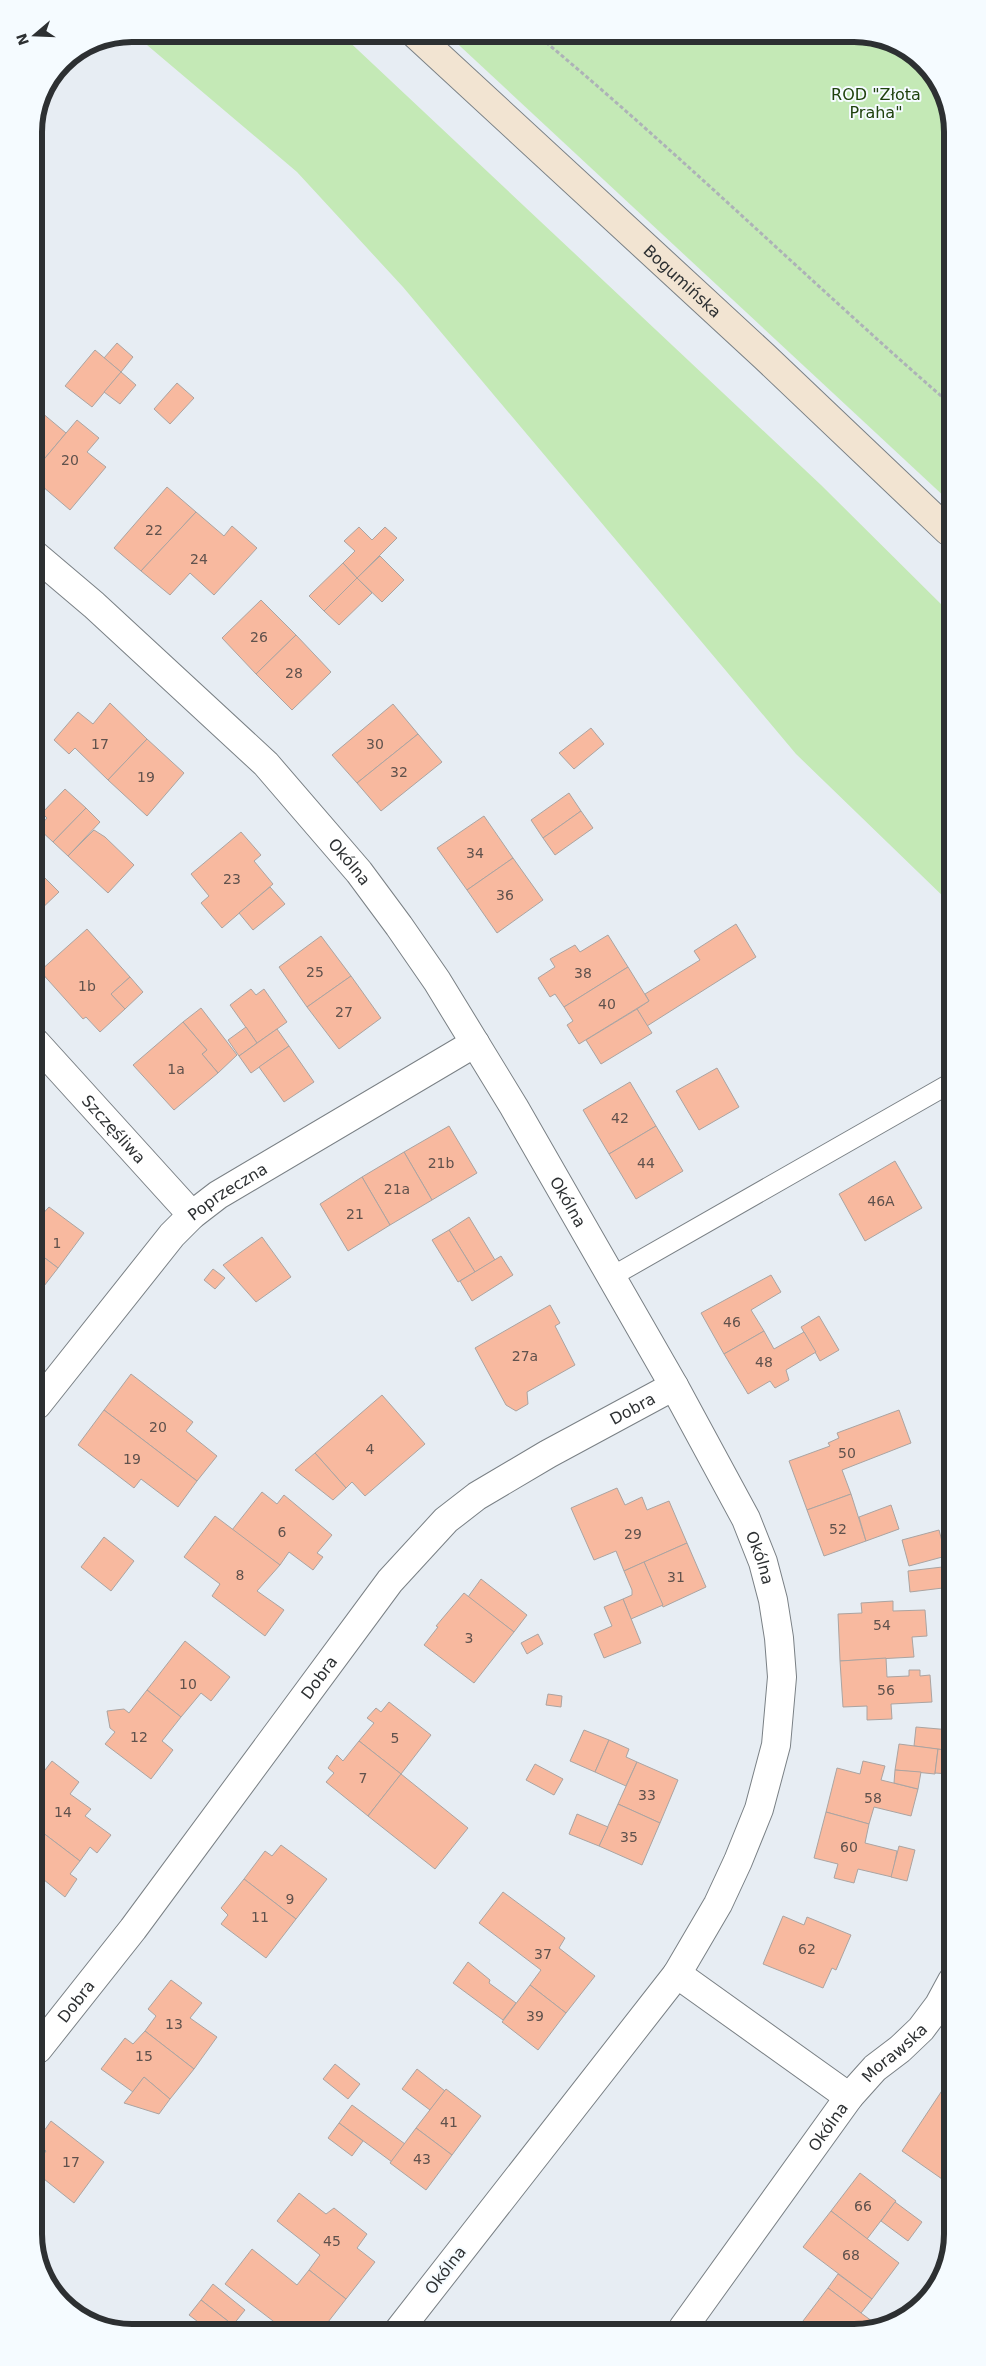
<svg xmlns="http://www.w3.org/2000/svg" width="986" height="2366" font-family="'DejaVu Sans',sans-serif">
	<rect width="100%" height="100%" fill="#e7edf3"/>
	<g fill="#c4e9b6">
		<path d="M134 34H341L821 485 948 611 949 902 796 754 403 287 297 172Z"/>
		<path d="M447 34H860L914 54 947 101 948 500Z"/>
	</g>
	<g fill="#f8b99f" stroke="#aba4a1">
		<path d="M117 343 133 357 121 372 104 358Z"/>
		<path d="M95 350 121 372 92 407 65 386Z"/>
		<path d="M121 372 136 385 120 404 104 392Z"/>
		<path d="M177 383 194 398 170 424 154 409Z"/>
		<path d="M35 407 66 433 35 470Z"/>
		<path d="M77 420 99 438 87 452 106 467 70 510 35 480V470Z"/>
		<path d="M167 487 196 512 141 571 114 548Z"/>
		<path d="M196 512 224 536 232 526 257 548 214 595 190 573 170 595 141 571Z"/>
		<path d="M359 527 372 540 385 527 397 538 357 578 343 563 355 551 344 541Z"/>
		<path d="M380 556 404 580 382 602 357 578Z"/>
		<path d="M343 563 357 578 324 611 309 596Z"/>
		<path d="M357 578 372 593 339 625 324 611Z"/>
		<path d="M261 600 296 635 256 674 222 638Z"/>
		<path d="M296 635 331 672 292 710 256 674Z"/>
		<path d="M110 703 147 739 108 780 75 748 69 754 54 740 78 712 93 724Z"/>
		<path d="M393 704 418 734 357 783 332 755Z"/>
		<path d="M591 728 604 744 574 769 559 753Z"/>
		<path d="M418 734 442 762 381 811 357 783Z"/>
		<path d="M147 739 184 773 147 816 108 780Z"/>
		<path d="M65 789 86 808 53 842 38 828 47 818 42 813Z"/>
		<path d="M569 793 581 811 543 838 531 820Z"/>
		<path d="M86 808 100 822 68 856 53 842Z"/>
		<path d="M581 811 593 828 555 855 543 838Z"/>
		<path d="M484 816 513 858 467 890 437 848Z"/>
		<path d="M94 830 105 837 134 865 108 893 68 856Z"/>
		<path d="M241 832 261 855 254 861 273 884 222 928 201 903 209 896 191 874Z"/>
		<path d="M513 858 543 900 497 933 467 890Z"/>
		<path d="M36 869 59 892 36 914Z"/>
		<path d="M270 887 285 904 253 930 239 913Z"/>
		<path d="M736 924 756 957 647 1026 637 1009 649 1001 645 994 700 960 694 951Z"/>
		<path d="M87 929 130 977 111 994 125 1009 100 1032 86 1017 83 1019 40 971Z"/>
		<path d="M608 935 628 967 564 1007 555 994 550 997 538 978 555 967 550 959 575 945 580 952Z"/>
		<path d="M321 936 351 976 307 1007 279 967Z"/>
		<path d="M628 967 649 1001 579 1044 567 1025 573 1021 564 1007Z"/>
		<path d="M351 976 381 1018 339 1049 307 1007Z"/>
		<path d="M130 977 143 992 125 1009 111 994Z"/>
		<path d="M251 989 256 995 264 989 287 1022 257 1043 230 1005Z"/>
		<path d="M201 1008 237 1055 218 1073 202 1054 207 1050 183 1022Z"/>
		<path d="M637 1009 652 1033 601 1064 586 1040Z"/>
		<path d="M183 1022 207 1050 202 1054 218 1073 174 1110 133 1065Z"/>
		<path d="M246 1027 257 1043 239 1056 228 1040Z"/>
		<path d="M277 1029 289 1046 251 1073 239 1056Z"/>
		<path d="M289 1046 314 1082 284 1102 259 1067Z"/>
		<path d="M717 1068 739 1107 699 1130 676 1091Z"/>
		<path d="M630 1082 656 1126 609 1154 583 1110Z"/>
		<path d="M449 1126 477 1173 432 1200 404 1152Z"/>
		<path d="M656 1126 683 1171 636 1199 609 1154Z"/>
		<path d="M404 1152 432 1200 390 1225 362 1177Z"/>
		<path d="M895 1161 922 1208 865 1241 839 1194Z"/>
		<path d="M362 1177 390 1225 348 1251 320 1204Z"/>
		<path d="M49 1207 84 1233 58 1268 37 1252 36 1221Z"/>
		<path d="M469 1217 495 1260 475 1272 449 1230Z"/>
		<path d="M449 1230 475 1272 458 1282 432 1240Z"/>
		<path d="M262 1237 291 1277 256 1302 223 1265Z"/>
		<path d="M37 1252 58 1268 37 1295Z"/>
		<path d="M501 1256 513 1275 472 1301 460 1281Z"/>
		<path d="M213 1269 225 1278 215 1289 204 1280Z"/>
		<path d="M771 1275 781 1292 751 1310 764 1331 724 1354 701 1313Z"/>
		<path d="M550 1305 560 1323 555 1326 575 1365 527 1392 528 1404 516 1411 506 1405 475 1348Z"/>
		<path d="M819 1316 839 1350 820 1361 801 1327Z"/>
		<path d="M764 1331 774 1349 804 1332 816 1352 786 1370 789 1380 775 1388 770 1381 748 1394 724 1354Z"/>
		<path d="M131 1374 193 1422 186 1431 217 1456 197 1481 104 1410Z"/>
		<path d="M382 1395 425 1444 365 1496 352 1482 346 1488 315 1453Z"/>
		<path d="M104 1410 197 1481 178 1507 141 1479 134 1488 78 1445Z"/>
		<path d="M899 1410 911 1443 842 1470 851 1494 807 1510 789 1461 830 1446 828 1443 839 1438 837 1433Z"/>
		<path d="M315 1453 346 1488 333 1500 295 1470Z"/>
		<path d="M617 1488 625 1505 642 1497 647 1510 669 1501 687 1543 624 1571 616 1551 594 1560 571 1508Z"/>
		<path d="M262 1492 277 1504 284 1495 332 1535 317 1553 323 1557 313 1570 289 1552 280 1565 232 1530Z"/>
		<path d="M851 1494 866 1541 824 1556 807 1510Z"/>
		<path d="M891 1505 899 1529 866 1541 859 1517Z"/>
		<path d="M215 1516 280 1565 257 1591 284 1610 265 1636 212 1596 220 1584 184 1557Z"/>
		<path d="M939 1530 946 1556 909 1566 902 1540Z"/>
		<path d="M104 1537 134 1561 111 1591 81 1567Z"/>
		<path d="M687 1543 706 1587 663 1607 644 1562Z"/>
		<path d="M644 1562 663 1605 631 1619 623 1599 632 1595V1590L624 1571Z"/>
		<path d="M951 1566V1587L910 1592 908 1571Z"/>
		<path d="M481 1579 527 1615 514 1632 468 1597Z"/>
		<path d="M464 1593 514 1632 474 1683 424 1645 438 1627 436 1626Z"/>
		<path d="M623 1599 641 1643 604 1658 594 1634 612 1626 604 1607Z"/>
		<path d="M893 1601V1611L925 1610 927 1636 912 1637 914 1657 840 1661 838 1614 862 1613 861 1603Z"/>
		<path d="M538 1634 543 1644 527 1654 521 1643Z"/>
		<path d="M185 1641 230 1677 211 1701 201 1693 181 1717 147 1690Z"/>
		<path d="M886 1658 887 1677 909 1676V1670H920V1676L930 1675 932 1702 891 1704 892 1719 867 1720V1706L843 1707 840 1661Z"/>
		<path d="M147 1690 181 1717 162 1741 173 1750 151 1779 105 1744 115 1732 110 1728 107 1711 124 1709 129 1713Z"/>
		<path d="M548 1694 562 1696 561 1707 546 1705Z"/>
		<path d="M389 1702 431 1735 401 1774 359 1741 374 1723 367 1718 376 1708 381 1712Z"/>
		<path d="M916 1727 951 1730V1751L914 1746Z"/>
		<path d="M584 1730 609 1740 595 1772 570 1761Z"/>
		<path d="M609 1740 629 1749 626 1757 637 1762 626 1786 595 1772Z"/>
		<path d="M359 1741 401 1774 368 1816 326 1782 334 1773 328 1768 337 1755 343 1761Z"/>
		<path d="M899 1744 938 1749 935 1774 895 1770Z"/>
		<path d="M938 1749 951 1751 949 1774 935 1773Z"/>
		<path d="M52 1761 79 1782 70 1794 91 1809 85 1816 111 1835 97 1853 90 1847 80 1861 38 1829V1779Z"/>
		<path d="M863 1761 885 1766 881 1780 918 1789 911 1816 874 1807 869 1824 826 1812 837 1768 860 1774Z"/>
		<path d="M637 1762 678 1780 660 1823 618 1804Z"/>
		<path d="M535 1764 563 1779 554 1795 526 1780Z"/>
		<path d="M895 1770 921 1772 918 1789 894 1783Z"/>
		<path d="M401 1774 468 1828 435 1869 368 1816Z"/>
		<path d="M618 1804 660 1823 642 1865 599 1846Z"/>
		<path d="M826 1812 869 1824 865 1843 897 1851 892 1877 858 1869 854 1883 834 1878 838 1864 814 1858Z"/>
		<path d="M577 1814 608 1827 599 1846 569 1834Z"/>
		<path d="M38 1829 80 1861 70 1874 77 1879 65 1897 38 1875Z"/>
		<path d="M281 1845 327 1879 296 1919 244 1879 265 1851 272 1856Z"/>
		<path d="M899 1846 915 1850 907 1881 891 1877Z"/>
		<path d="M244 1879 296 1919 266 1958 221 1924 228 1915 221 1908Z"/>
		<path d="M503 1892 565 1938 559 1948 595 1976 566 2013 530 1985 541 1970 479 1923Z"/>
		<path d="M783 1916 804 1925 807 1917 851 1935 836 1970 832 1968 823 1988 763 1964Z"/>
		<path d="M468 1962 490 1980 489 1983 516 2003 503 2020 453 1983Z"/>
		<path d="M171 1980 202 2003 190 2018 217 2037 194 2069 145 2031 156 2016 148 2009Z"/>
		<path d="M530 1985 566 2013 538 2050 502 2022Z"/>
		<path d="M145 2031 194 2069 170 2099 144 2077 133 2092 101 2069 125 2038 133 2044Z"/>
		<path d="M335 2064 360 2084 348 2099 323 2079Z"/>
		<path d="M417 2069 445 2091 430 2110 402 2089Z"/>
		<path d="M144 2077 170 2099 159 2114 124 2103Z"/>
		<path d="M947 2083 952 2086V2186L902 2151Z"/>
		<path d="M446 2089 481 2116 452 2155 416 2128Z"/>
		<path d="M352 2105 405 2144 392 2162 339 2123Z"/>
		<path d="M51 2121 104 2162 74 2203 39 2175V2161L46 2151 39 2145V2138Z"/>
		<path d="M339 2123 363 2141 352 2156 328 2138Z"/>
		<path d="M416 2128 452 2155 426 2190 390 2163Z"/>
		<path d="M860 2173 896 2201 867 2239 831 2211Z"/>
		<path d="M299 2193 326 2214 334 2208 367 2234 357 2248 375 2262 346 2299 309 2270 320 2255 277 2221Z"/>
		<path d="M895 2202 922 2222 908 2241 881 2221Z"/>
		<path d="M831 2211 899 2263 872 2299 803 2247Z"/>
		<path d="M252 2249 297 2285 309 2270 346 2299 321 2331H311L303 2325 298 2331H286L225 2284Z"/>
		<path d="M838 2274 872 2299 861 2313 828 2288Z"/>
		<path d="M213 2284 245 2310 233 2325 201 2300Z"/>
		<path d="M828 2288 861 2313 880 2327 811 2328 803 2321Z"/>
		<path d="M201 2300 233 2325 227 2331H210L189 2315Z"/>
	</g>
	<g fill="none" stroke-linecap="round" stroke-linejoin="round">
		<g stroke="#7a8085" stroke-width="21">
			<path id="lane" d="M611 1277 949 1084"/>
		</g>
		<g stroke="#7a8085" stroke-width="30">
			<g id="street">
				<path id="s1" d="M35 555 94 605 266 764 359 872 399 926 437 981 514 1107 674 1386 746 1519 763 1562 773 1600 779 1638 782 1677 776 1745 759 1809 738 1861 718 1904 677 1974 399 2330"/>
				<path id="s2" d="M36 1043 192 1215"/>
				<path id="s3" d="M37 1405 172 1235 192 1215 218 1195 475 1043"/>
				<path d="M677 1974 849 2097"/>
				<path id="s4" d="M38 2049 133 1929 390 1581 446 1520 477 1496 548 1454 674 1386"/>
				<path id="s5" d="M683 2328 849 2097 875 2068 900 2049 921 2029 939 2005 952 1981"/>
			</g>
		</g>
		<g stroke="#7a8085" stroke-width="30">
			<g id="secondary">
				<path id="s6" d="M415 34 765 357 948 531"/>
			</g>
		</g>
		<g stroke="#adb2b7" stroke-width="3" stroke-dasharray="4 2.5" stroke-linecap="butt">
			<path d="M536 34C677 151 809 281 948 402"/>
			<path d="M944 1947 952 1935"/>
		</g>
		<use href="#lane" stroke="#fff" stroke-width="19"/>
		<use href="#street" stroke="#fff" stroke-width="28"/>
		<use href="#secondary" stroke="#f2e4d2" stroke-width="28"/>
	</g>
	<g text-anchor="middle" stroke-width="4" stroke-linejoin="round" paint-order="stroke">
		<g font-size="14" fill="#60524d">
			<text x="70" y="465">20</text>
			<text x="154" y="535">22</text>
			<text x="199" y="564">24</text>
			<text x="259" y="642">26</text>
			<text x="294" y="678">28</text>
			<text x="100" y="749">17</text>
			<text x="375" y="749">30</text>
			<text x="399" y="777">32</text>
			<text x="146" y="782">19</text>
			<text x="475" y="858">34</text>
			<text x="232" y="884">23</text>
			<text x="505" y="900">36</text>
			<text x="315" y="977">25</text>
			<text x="583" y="978">38</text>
			<text x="87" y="991">1b</text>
			<text x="607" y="1009">40</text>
			<text x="344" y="1017">27</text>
			<text x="176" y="1074">1a</text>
			<text x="620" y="1123">42</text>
			<text x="441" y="1168">21b</text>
			<text x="646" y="1168">44</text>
			<text x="397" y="1194">21a</text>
			<text x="881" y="1206">46A</text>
			<text x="355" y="1219">21</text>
			<text x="57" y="1248">1</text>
			<text x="732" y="1327">46</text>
			<text x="525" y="1361">27a</text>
			<text x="764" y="1367">48</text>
			<text x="158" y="1432">20</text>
			<text x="370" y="1454">4</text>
			<text x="847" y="1458">50</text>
			<text x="132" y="1464">19</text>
			<text x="838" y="1534">52</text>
			<text x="282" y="1537">6</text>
			<text x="633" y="1539">29</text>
			<text x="240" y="1580">8</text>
			<text x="676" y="1582">31</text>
			<text x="882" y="1630">54</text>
			<text x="469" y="1643">3</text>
			<text x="188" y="1689">10</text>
			<text x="886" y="1695">56</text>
			<text x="139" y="1742">12</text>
			<text x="395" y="1743">5</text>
			<text x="363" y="1783">7</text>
			<text x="647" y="1800">33</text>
			<text x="873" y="1803">58</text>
			<text x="63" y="1817">14</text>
			<text x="629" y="1842">35</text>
			<text x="849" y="1852">60</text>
			<text x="290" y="1904">9</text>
			<text x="260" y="1922">11</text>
			<text x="807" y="1954">62</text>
			<text x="543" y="1959">37</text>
			<text x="535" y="2021">39</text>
			<text x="174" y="2029">13</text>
			<text x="144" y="2061">15</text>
			<text x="449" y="2127">41</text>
			<text x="422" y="2164">43</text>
			<text x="71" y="2167">17</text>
			<text x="863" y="2211">66</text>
			<text x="332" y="2246">45</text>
			<text x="851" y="2260">68</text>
		</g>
		<g font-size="16" fill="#1f420d" stroke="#f5fbff">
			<text x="876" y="100">ROD "Złota<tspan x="876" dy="18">Praha"</tspan></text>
		</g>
		<g font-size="16" fill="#2d3032" stroke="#f5fbff">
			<text dy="6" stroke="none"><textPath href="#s6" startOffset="364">Bogumińska</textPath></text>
			<text dy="6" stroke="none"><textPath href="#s1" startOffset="440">Okólna</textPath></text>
			<text dy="6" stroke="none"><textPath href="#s2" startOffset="116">Szczęśliwa</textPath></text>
			<text dy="6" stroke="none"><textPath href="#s3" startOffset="288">Poprzeczna</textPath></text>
			<text dy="6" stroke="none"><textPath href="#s1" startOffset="845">Okólna</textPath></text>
			<text dy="6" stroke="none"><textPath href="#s4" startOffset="886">Dobra</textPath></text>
			<text dy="6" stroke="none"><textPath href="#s1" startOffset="1250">Okólna</textPath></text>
			<text dy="6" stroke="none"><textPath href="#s4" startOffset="466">Dobra</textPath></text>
			<text dy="6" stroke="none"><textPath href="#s4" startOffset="61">Dobra</textPath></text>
			<text dy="6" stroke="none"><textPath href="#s5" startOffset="348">Morawska</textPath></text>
			<text dy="6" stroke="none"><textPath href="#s5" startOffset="248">Okólna</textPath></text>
			<text transform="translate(445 2270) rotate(-52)" y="6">Okólna</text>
		</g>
	</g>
	<path d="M0 0H986V2366H0ZM132 42H854A90 90 0 0 1 944 132V2234A90 90 0 0 1 854 2324H132A90 90 0 0 1 42 2234V132A90 90 0 0 1 132 42Z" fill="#f5fbff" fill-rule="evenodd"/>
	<path fill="none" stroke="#2d3032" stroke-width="6" d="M132 42H854A90 90 0 0 1 944 132V2234A90 90 0 0 1 854 2324H132A90 90 0 0 1 42 2234V132A90 90 0 0 1 132 42Z"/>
	<g transform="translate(35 35) rotate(251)" stroke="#f5fbff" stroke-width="4" paint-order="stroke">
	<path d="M0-4L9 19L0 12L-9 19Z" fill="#2d3032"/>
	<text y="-8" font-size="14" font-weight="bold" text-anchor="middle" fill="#2d3032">N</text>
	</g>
</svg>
